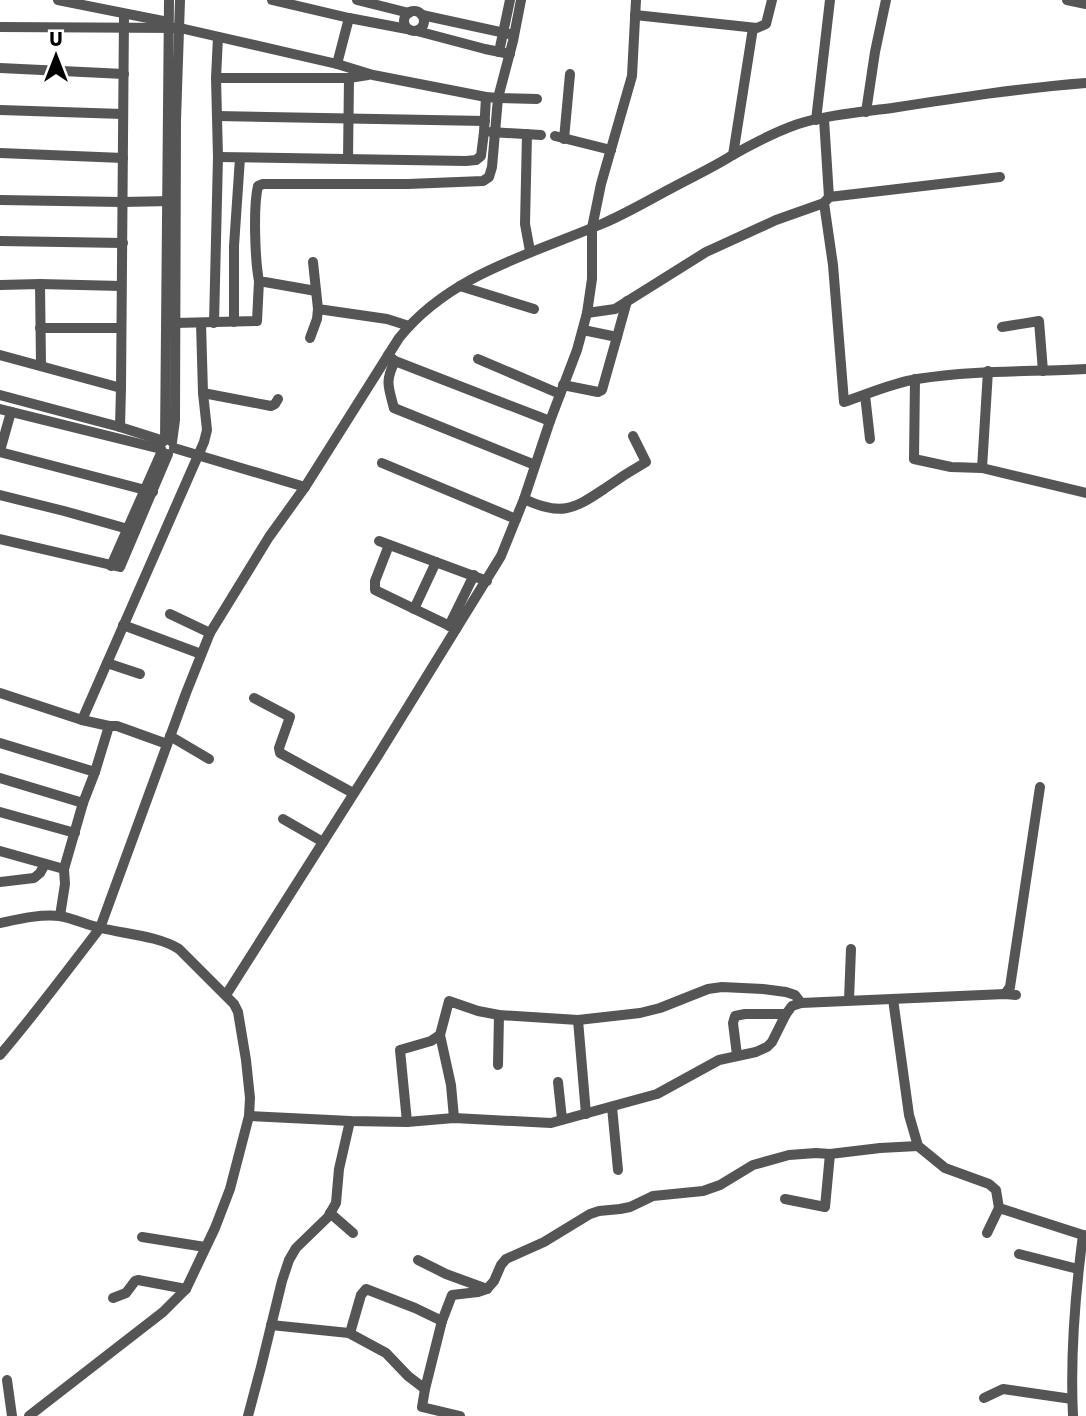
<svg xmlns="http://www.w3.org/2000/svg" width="1086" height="1416" font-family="Poppins,sans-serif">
	<rect width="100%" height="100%" fill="#fff"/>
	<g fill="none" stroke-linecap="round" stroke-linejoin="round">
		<g stroke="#555" stroke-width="10">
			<path d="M58 0 168 22"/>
			<path d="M272 0 349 18 407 29"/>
			<path d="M357 0 409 13"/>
			<path d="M521 0 513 41 498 98 537 99"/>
			<path d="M1067 0 1086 4"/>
			<circle cx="414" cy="21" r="10"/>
			<path d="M422 15 514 35"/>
			<path d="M635 15 757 28 766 24 772 0"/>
			<path d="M0 27 180 28 337 64 373 75 486 97 498 98 492 167 489 177 483 181 408 184H263L258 186C253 207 255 260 259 281L316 291"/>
			<path d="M417 31 485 49 510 54"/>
			<path d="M499 52 510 0"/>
			<path d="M337 64 349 18"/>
			<path d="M0 68 124 74"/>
			<path d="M216 78H349L368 75"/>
			<path d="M0 110 123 114"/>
			<path d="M866 112 875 52 886 0"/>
			<path d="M217 116 485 121"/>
			<path d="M824 119 829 197 824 203 833 265 844 402C868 394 892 383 917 379 973 370 1030 372 1086 369"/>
			<path d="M816 120 830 0"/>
			<path d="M491 132 541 135"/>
			<path d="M527 134 525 224 530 251"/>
			<path d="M555 136 611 150"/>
			<path d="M564 139 570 74"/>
			<path d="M0 153 123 158"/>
			<path d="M733 155 753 28"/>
			<path d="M218 157 466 161 476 160 481 156 484 132 486 97"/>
			<path d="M348 159 349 78"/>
			<path d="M829 197 1000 177"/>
			<path d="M0 200 122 202 172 201"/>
			<path d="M0 241 123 243"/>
			<path d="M313 262 318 309 387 319 409 326"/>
			<path d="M40 284 121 286"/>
			<path d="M0 285 40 284 41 365"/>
			<path d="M460 286 534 309"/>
			<path d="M587 313 615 309 706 252 776 220 824 203"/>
			<path d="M234 322V246L240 158"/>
			<path d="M175 323 257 321 259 281"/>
			<path d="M214 323 218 157 216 78 218 37"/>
			<path d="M1002 327 1039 321 1043 371"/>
			<path d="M40 328H121"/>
			<path d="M617 337 627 301"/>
			<path d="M310 338 317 319 318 309"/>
			<path d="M0 355 121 388 120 427"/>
			<path d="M388 355 395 361 550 421"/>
			<path d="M478 359 560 394"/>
			<path d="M915 379 914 459 951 467 982 468 1086 493"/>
			<path d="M563 385 598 392 602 390 617 337 583 330"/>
			<path d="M121 388 124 14"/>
			<path d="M203 393 271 406 275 404 278 399"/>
			<path d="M0 395 120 427 164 441"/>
			<path d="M865 395 870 439"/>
			<path d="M394 408 535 465"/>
			<path d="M394 408C388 386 385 381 395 361"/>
			<path d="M0 409 161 449"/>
			<path d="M165 440 169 0"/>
			<path d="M172 442 175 420 176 120 180 0"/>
			<path d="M174 448 305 487"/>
			<path d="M0 451 11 412"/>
			<path d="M0 452 153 492"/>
			<path d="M382 463 516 519"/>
			<path d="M982 468 988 371"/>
			<path d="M0 495 64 511 135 531"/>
			<path d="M524 499C560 516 573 510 604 489 618 479 632 470 646 462L633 436"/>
			<path d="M0 539 120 567 168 454"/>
			<path d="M379 541 487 581"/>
			<path d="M389 545 375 581V590L456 629"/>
			<path d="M111 566 162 451"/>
			<path d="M414 609 436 562"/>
			<path d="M170 614 210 633"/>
			<path d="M123 625 201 654"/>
			<path d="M449 626 474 575"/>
			<path d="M107 663 140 674"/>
			<path d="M0 693 82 720 109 726H117L167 744"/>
			<path d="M254 698 290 717 279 748 280 753 353 793"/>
			<path d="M82 720 204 442 207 430 203 393 201 323"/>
			<path d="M170 736 209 759"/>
			<path d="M0 743 95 772"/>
			<path d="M0 778 83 803"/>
			<path d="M0 812 75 833"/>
			<path d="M283 819 323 842"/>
			<path d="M0 851 64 869"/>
			<path d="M0 882 34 878 40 873 45 864"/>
			<path d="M60 916 65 884 64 869 83 803 95 772 109 726"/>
			<path d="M0 923C19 919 40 914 59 916 73 918 87 925 101 928 125 934 159 936 179 949L234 1004 238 1012 246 1060 250 1098 249 1116 230 1189 215 1228 186 1289 163 1312 29 1416"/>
			<path d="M1005 994 1010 987 1040 787"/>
			<path d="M226 995 377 757 501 556 524 499 550 421 577 350 587 313 592 279V228L601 184 632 76 636 0"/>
			<path d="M893 999 909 1115 918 1146 945 1168 989 1184 996 1190 999 1208"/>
			<path d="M849 1000 851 949"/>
			<path d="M578 1020 586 1114"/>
			<path d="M0 1055C35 1014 67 971 100 928L186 693 210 633 269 537 305 487 399 338C450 274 532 254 604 223 627 213 649 200 670 189 690 178 712 168 731 156 752 144 775 132 798 124 826 115 862 112 892 108 956 98 1021 88 1086 83"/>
			<path d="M737 1055 733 1023 735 1016 745 1014H786"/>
			<path d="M498 1065 499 1015"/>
			<path d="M558 1082 562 1119"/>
			<path d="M612 1107 618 1170"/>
			<path d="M249 1116 350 1121 407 1122 454 1118 551 1123 657 1094 719 1060 756 1052 767 1047 772 1042 786 1014 792 1006 801 1003 1005 994 1016 995"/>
			<path d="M454 1118 451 1085 440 1035 449 1001 478 1011 499 1015 578 1020 640 1013 660 1008 708 989 722 987 763 989 786 992 795 995 801 1003"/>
			<path d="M407 1122 400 1050 431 1041 440 1035"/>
			<path d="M785 1199 825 1207 830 1154"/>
			<path d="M330 1213 353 1233"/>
			<path d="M987 1233 999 1208 1086 1236"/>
			<path d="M142 1237 205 1247"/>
			<path d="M1019 1254 1078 1269"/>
			<path d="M418 1260 446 1274 487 1289"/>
			<path d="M113 1298 126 1293 135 1281 138 1280 186 1289"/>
			<path d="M271 1325 349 1333 386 1353 408 1376 425 1389"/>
			<path d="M350 1333 361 1295 366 1289 415 1308 442 1321"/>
			<path d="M7 1380 12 1416"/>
			<path d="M984 1398 1003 1389 1072 1399"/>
			<path d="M248 1416 261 1367 282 1281 289 1260 296 1248 328 1217 336 1203 339 1169 350 1121"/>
			<path d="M460 1416 422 1407 425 1389 442 1321 452 1295 478 1292 487 1289 494 1281 501 1265 506 1259 544 1242 590 1214 599 1211 620 1209 630 1207 653 1196 703 1191 720 1185 753 1165 789 1155 816 1153 830 1154 880 1148 918 1146"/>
			<path d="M1073 1416C1070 1355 1075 1295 1083 1235"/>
		</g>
	</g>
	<g transform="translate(56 56)" stroke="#ffffff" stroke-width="5" paint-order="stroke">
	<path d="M0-5L12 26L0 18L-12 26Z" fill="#000000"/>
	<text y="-10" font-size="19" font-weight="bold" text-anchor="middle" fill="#000000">U</text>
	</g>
</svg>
